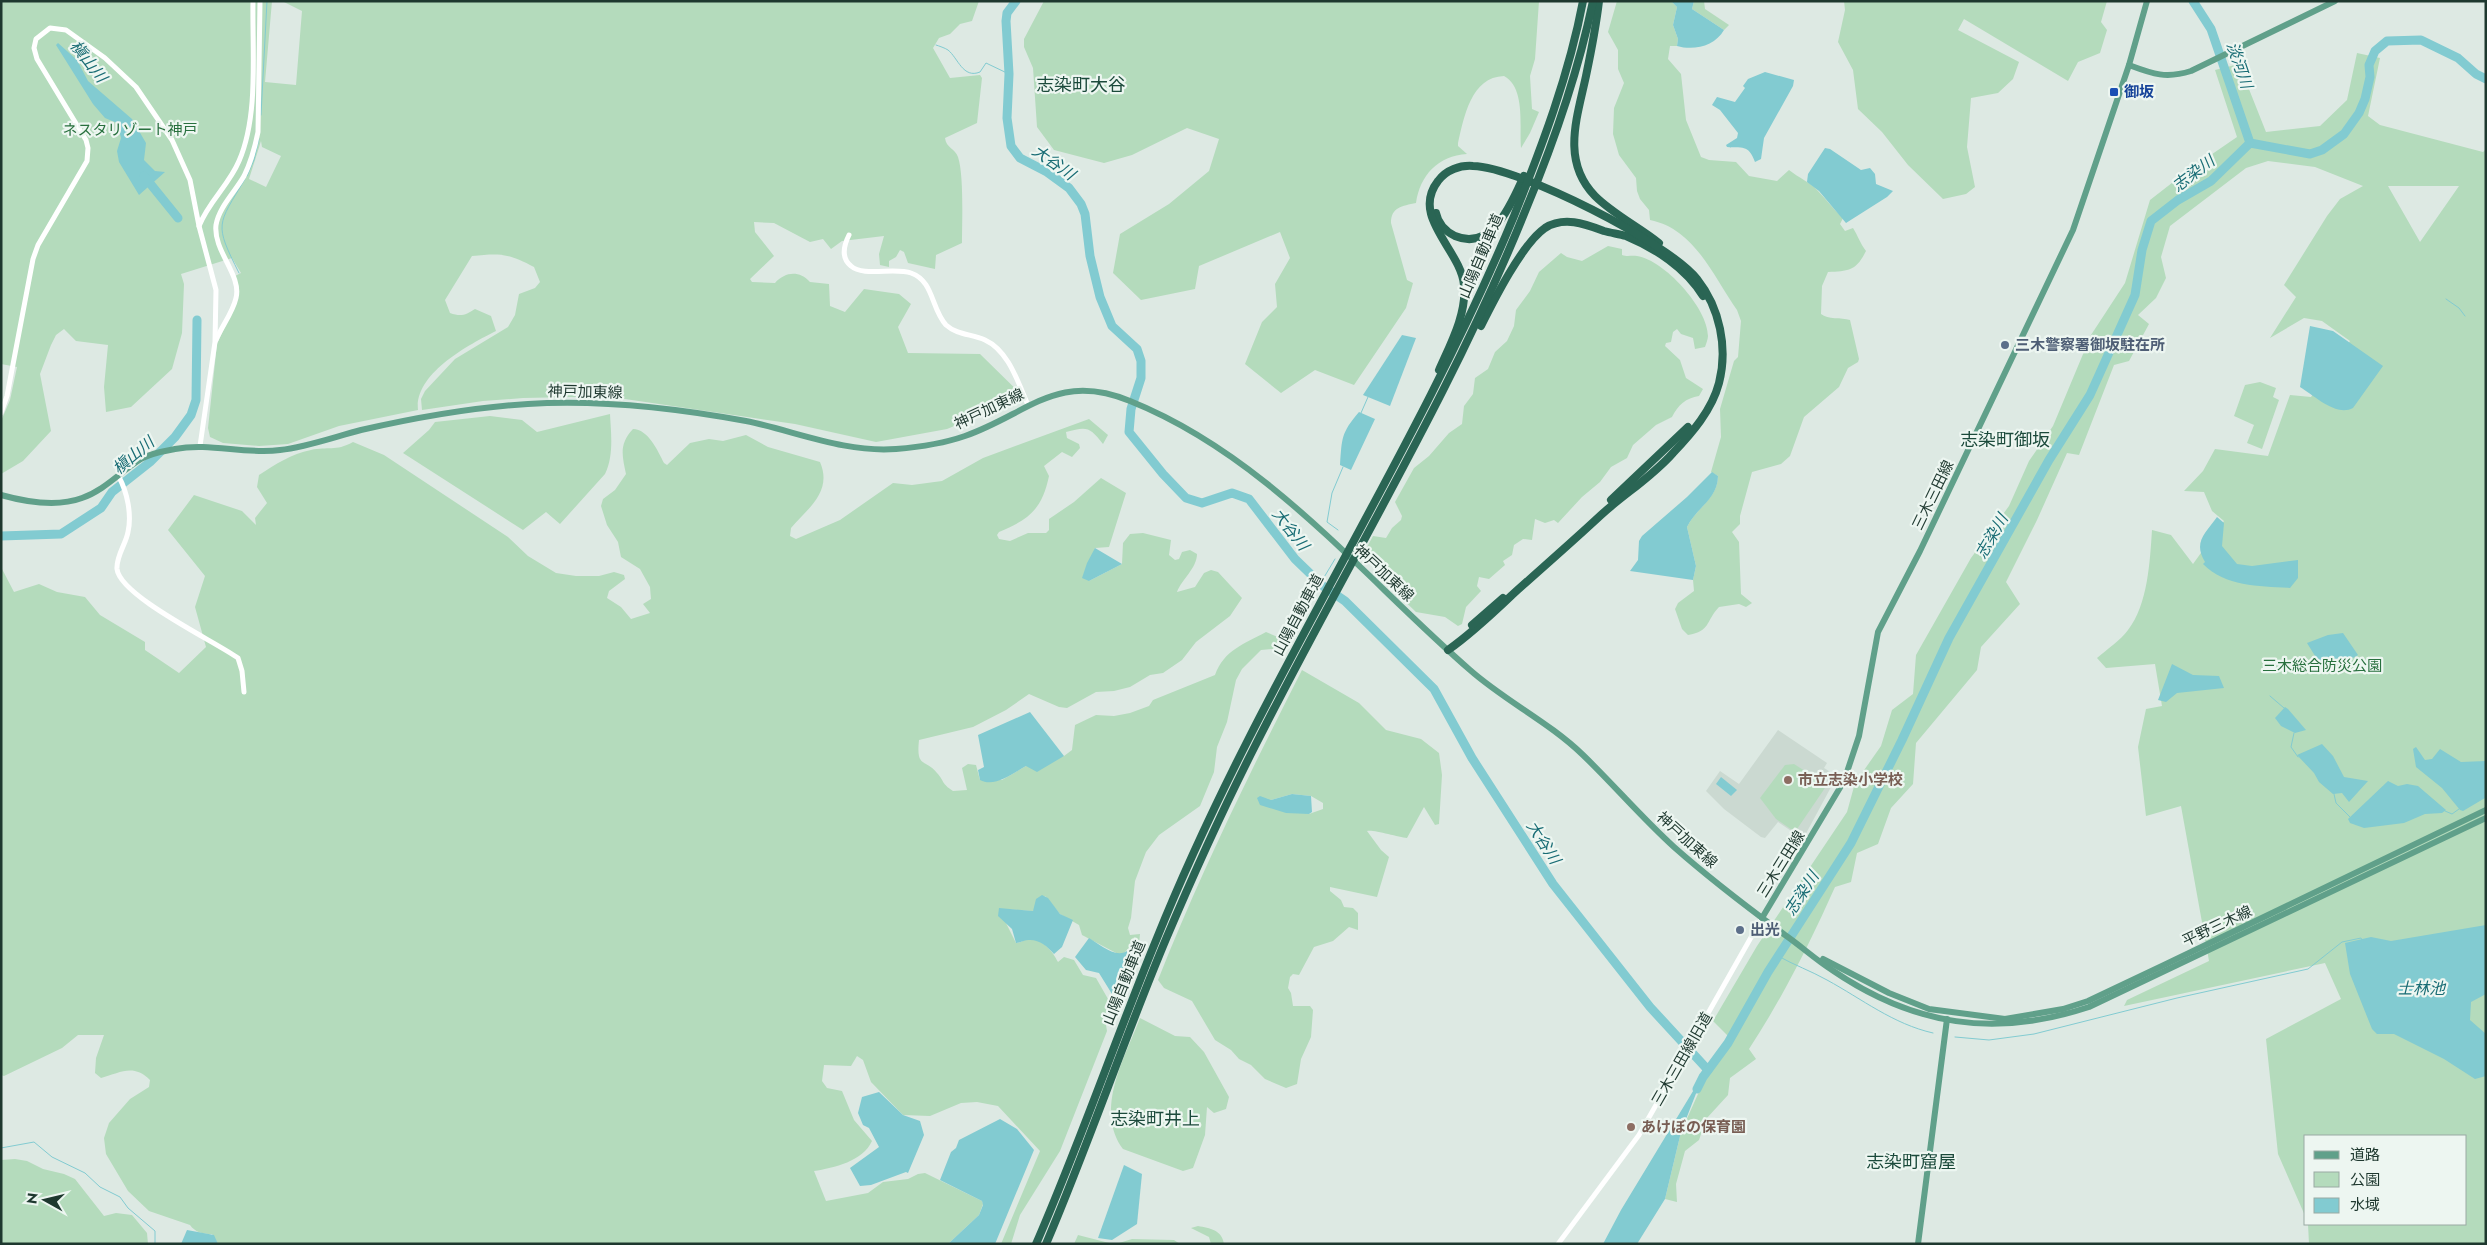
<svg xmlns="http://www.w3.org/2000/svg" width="2487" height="1245" font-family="Jost,'Noto Sans JP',sans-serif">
	<rect width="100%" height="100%" fill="#dde9e3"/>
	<path fill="#cbd9d1" d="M1778 730 1827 763 1824 768 1837 776 1803 839 1778 822 1765 838 1761 837 1724 809 1706 791 1720 771 1739 784Z"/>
	<g fill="#b4dbbc" fill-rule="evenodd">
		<path d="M1 1H272L265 82 296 85 302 11 282 1H979L972 21 960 24 950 34 939 38 933 48 950 78 980 75 982 78 977 123 945 138C946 148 955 148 958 157 964 175 962 222 962 243L936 255 935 269 908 263 904 252 900 250 896 257 889 261V267L880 265 879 254 884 236 842 241 831 249 823 239 810 242 774 223 754 222 755 232 774 256 750 279 752 282 775 283C785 272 799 270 810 282L829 284 830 306 845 312 864 289 899 294 911 304 898 327 908 353 980 354 1024 397 947 429 876 442 795 424 625 399 571 397 523 398 483 401 422 410 421 399 425 391 455 359 508 327 515 315 519 294 535 288 540 282 534 267C508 253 500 253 472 256L445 300 450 313C461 317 466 315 475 309L491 316 496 331C468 345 414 374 418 410L339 426 288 444 259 446 223 443 210 437 208 428 217 344 238 298 235 276 241 273 232 258 181 274 184 284 182 333 172 369 131 407 106 412 104 387 108 345 76 341 64 329 56 335 51 345 40 374 51 431 23 461 1 474V421L10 400 17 367 1 364ZM261 141 262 147 281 156 266 187 249 179Z"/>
		<path d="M1044 1H1539L1535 59 1530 76 1532 109 1539 112 1530 133 1521 148C1519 127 1526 88 1504 76 1471 77 1464 117 1458 143V146L1467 154C1438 156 1420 175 1416 203 1402 206 1391 207 1391 223L1407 280 1413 283 1406 308 1354 385 1315 370 1281 393 1245 364 1262 322 1277 307 1275 284 1290 258 1280 232 1199 266 1195 289 1141 300 1113 273 1120 234 1169 204 1209 171 1219 139 1187 128 1132 155 1104 163 1054 150 1037 127 1033 68 1024 47V39Z"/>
		<path d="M1617 1H1671L1677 7 1673 25 1678 39 1677 46H1670L1668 59 1681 74 1686 120 1701 157 1709 160 1736 162 1749 176 1777 181 1789 170C1799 178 1810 182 1818 191 1827 200 1834 210 1843 218L1840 224 1845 231 1853 228C1858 236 1860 243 1866 251 1856 271 1849 271 1828 272L1822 286 1821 314C1828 320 1841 317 1850 320L1859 359 1858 362 1848 368 1839 387 1804 417 1790 456 1781 464 1752 472 1740 516V524L1732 532 1739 542 1741 594 1752 603 1746 607 1739 604 1719 607C1705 622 1711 631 1688 635L1682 629 1675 609 1678 603 1694 591 1693 580 1696 566 1687 527C1696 508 1718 498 1718 476L1711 472 1721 437 1720 409 1734 361 1738 357 1741 321 1737 310C1713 276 1695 229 1650 220L1649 210 1640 199 1637 191 1636 178 1619 155 1613 134 1614 108 1624 83 1618 69V50L1608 32Z"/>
		<path d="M1694 1H1704L1705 9 1729 25 1724 30 1692 9Z"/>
		<path d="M1844 1H2107L2101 22 2107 30 2100 53 2078 62 2068 81 1964 19 1958 30 2019 62 2013 79 1998 93 1971 98 1967 147 1975 187 1966 194 1943 199 1908 165 1882 132 1858 109 1853 70 1838 42 1845 10Z"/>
		<path d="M2357 53 2380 58 2368 116 2380 125 2483 152 2486 149V1244H2309L2308 1224H2466V1136H2306V1218L2278 1154 2266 1039 2341 999 2325 963 2124 1006 2127 1000 2209 961 2181 806 2146 816 2138 747 2146 709 2162 706 2155 664 2106 668 2097 658C2107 649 2120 641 2128 630 2148 605 2150 560 2152 530L2171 535 2193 564 2224 521 2212 511 2204 492 2184 491 2203 471 2215 449 2268 456 2290 395 2311 397 2350 341 2322 321 2304 318 2270 338 2296 297 2284 285 2327 216 2340 199 2363 186 2315 167 2268 161 2246 168 2170 226 2161 257 2166 278 2156 298 2138 315 2149 324 2129 361 2114 365 2079 455 2067 453 2037 520 2006 582 2020 604 1981 647 1977 670 1916 743 1913 784 1891 808 1878 844 1857 853 1851 882 1835 887C1810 943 1783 997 1749 1049L1756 1059 1730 1078 1728 1095 1706 1119 1699 1140 1685 1151 1676 1184 1677 1202 1665 1199 1681 1132 1702 1085 1732 1040 1713 1021 1757 946 1847 812 1855 783 1881 746 1892 710 1913 694 1916 655 1971 558 2009 506 2029 461 2053 426 2091 335 2125 283 2150 200 2186 172 2237 137 2215 70 2239 64 2266 132 2320 126 2347 100ZM2388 186H2459L2420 242Z"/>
		<path d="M1608 246 1622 249V255C1628 257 1631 255 1637 256 1664 260 1708 308 1708 336 1708 339 1706 344 1705 347L1695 349 1693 338 1681 334 1677 329 1673 332 1671 342 1666 343 1665 346 1680 360 1686 378 1703 389 1699 396C1686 398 1678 405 1672 417L1656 425 1633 445 1627 458 1611 467 1600 482 1582 497 1558 523 1554 520 1545 523 1535 519 1532 540 1523 539 1514 545 1512 555 1503 561 1505 565 1489 579 1479 577 1477 586 1481 591 1466 607 1462 624 1458 626 1445 617 1416 612 1391 588 1390 572 1367 547 1373 536 1386 538 1392 528 1401 520 1402 516 1395 502 1414 468 1429 456 1449 433 1462 424 1464 406 1473 394 1475 378 1488 369 1495 352 1507 341 1514 326 1516 310 1530 291 1539 272 1561 253 1567 257 1582 261Z"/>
		<path d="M2260 382 2276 388 2273 397 2279 400 2262 449 2247 443 2254 425 2234 416 2245 385Z"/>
		<path d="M610 414C611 433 614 456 605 474L560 524 546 512 523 530 403 453 429 430 435 422 490 416 522 420 537 432Z"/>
		<path d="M1089 419 1108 435 1103 444C1090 427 1087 426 1066 432L1067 438 1079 444 1080 448 1072 457 1062 452 1044 466 1049 476C1042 509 1030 519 999 532L997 535 999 539 1010 541 1028 533H1046L1049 530V519L1074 502 1101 478 1126 493 1109 547 1095 548 1089 581 1122 564 1123 543 1130 534 1143 533 1171 540 1169 555 1175 560 1179 559 1182 552 1190 550 1197 554C1197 568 1182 579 1177 592L1195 587 1204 573 1211 570 1218 572 1242 598 1230 616 1196 642 1182 660 1163 673 1150 675 1130 687 1114 691 1096 692 1067 708 1059 707 1029 694 1006 710 973 727 919 740C916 769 925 758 937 773 945 782 941 783 953 791L967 790 962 768 968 764 976 765 980 780H1002L1026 766 1064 756 1072 750 1075 725 1096 715 1114 716 1130 713 1149 706 1153 700 1215 675C1224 650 1244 644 1266 632L1287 641 1288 645 1284 648 1261 650 1242 669 1236 680 1227 722 1217 747 1214 772 1200 806 1159 835 1146 852 1135 881 1131 918 1128 928 1130 935 1140 934 1139 944 1131 946 1123 954H1118L1082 935 1079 925 1060 914 1045 896 1033 911 999 909 1016 943C1021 943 1023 940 1027 939 1042 938 1052 950 1058 962L1064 957 1074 960 1083 975 1096 978 1112 1006 1106 1025 1107 1031 1060 1151 1020 1215 1011 1244H1001L1040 1151 998 1106 977 1102 961 1103 930 1116 903 1115 871 1082 863 1060 857 1056 851 1066 824 1065 822 1081 827 1088 842 1091 854 1120 872 1141C863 1161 834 1168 814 1171L826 1201 868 1193 883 1182 908 1179 918 1174 925 1173 982 1201 983 1204 979 1215 948 1244H218L212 1234C202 1234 195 1232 190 1225L149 1211 128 1191 106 1154 104 1138 109 1123 130 1099 149 1087 150 1080C133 1063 120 1073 101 1078L95 1073 96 1058 104 1035H78L62 1048 4 1076 1 1075V567L14 592 39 584 57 592 85 597 100 615 145 642V650L179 673 206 647 195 607 205 576 168 530 194 495 242 511 256 525 255 518 267 503 257 487 259 475C276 464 291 454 311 450 328 446 335 452 353 442L384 455 508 537 528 556 556 573 576 576H599L614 572 624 575 625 579 609 591 607 598 621 607 631 619 650 613 643 604 651 599 650 587 640 569 621 557 618 542 607 525 601 506 603 499 615 490 626 474C622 455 619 444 633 429 648 429 658 451 664 463L667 465 690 443 709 439 723 441 746 435 768 447 820 462C833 492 807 509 791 528L790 536 796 539 840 520 893 483 912 485 942 481 983 458Z"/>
		<path d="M1302 670 1359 703 1386 730 1421 739 1439 753 1442 775 1439 824 1435 825 1424 807 1407 838C1398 837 1372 829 1367 831L1381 850 1389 857 1377 897 1330 887V891L1341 900 1344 907 1353 908 1358 913V930L1349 927 1333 941 1314 947 1299 975 1293 974 1290 977 1288 988 1291 993 1293 1006H1310L1313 1010 1311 1037 1301 1059 1297 1084 1286 1088 1265 1079 1251 1065 1239 1059 1231 1050 1215 1040 1192 1001 1164 988 1158 980C1200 874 1250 772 1302 670ZM1292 794 1311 796 1323 803V809L1309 814 1260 796 1271 800Z"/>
		<path d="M1794 764 1827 785 1795 832 1776 819 1760 798 1785 765Z"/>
		<path d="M1140 1018 1175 1036 1190 1037 1204 1052 1229 1097 1226 1109 1214 1113 1207 1107 1205 1135 1193 1168 1183 1171 1123 1149C1094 1109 1125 1058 1140 1018Z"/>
		<path d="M15 1159 27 1161 43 1169 64 1174 75 1179 104 1216 116 1213 132 1215 147 1233 148 1244H1V1160Z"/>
		<path d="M1198 1226C1210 1228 1222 1230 1224 1244H1211L1209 1237 1191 1228Z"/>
		<path d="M1078 1235 1113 1244H1074Z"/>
		<path d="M1132 1239 1174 1240 1180 1244H1116Z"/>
	</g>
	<g fill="#82cbd1">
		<path d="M1694 1 1692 9 1724 30C1715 46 1694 51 1677 46L1678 39 1673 25 1677 7 1671 1Z"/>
		<path d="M58 43 77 60 88 81 132 119 146 143 144 160 155 171 165 172 139 195 119 162 117 151 121 138 117 123 105 118 93 104 56 45Z"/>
		<path d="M1765 72 1794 80 1793 86 1764 138 1761 159 1755 162C1748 143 1742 149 1727 147L1726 145 1737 138 1738 133 1720 110 1712 105 1717 97 1735 102 1745 88 1743 86 1748 79Z"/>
		<path d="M1825 148 1830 149 1861 170 1870 168 1875 174 1876 184 1893 191 1887 197 1846 223 1819 191 1807 182 1808 174Z"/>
		<path d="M2310 326 2333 331 2383 366 2353 408C2336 417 2315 396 2300 387Z"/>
		<path d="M1402 335 1416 338 1390 406 1363 395Z"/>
		<path d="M1359 412 1375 419 1351 470 1340 465C1342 438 1341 433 1359 412Z"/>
		<path d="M1712 472 1718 476C1718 499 1696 508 1687 527L1696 566 1693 580 1630 571 1638 560 1639 541 1642 536 1687 497Z"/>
		<path d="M2217 517 2224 523 2222 546 2237 564 2252 566 2298 560V578L2290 588C2260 586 2226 587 2203 564L2205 562C2193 542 2205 534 2217 517Z"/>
		<path d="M1095 548 1122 564 1089 581 1082 578 1087 563Z"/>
		<path d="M2343 633 2358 655 2343 664 2339 662 2325 672 2307 643 2328 635Z"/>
		<path d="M2172 664 2193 675 2219 676 2224 688 2177 693 2166 702 2158 700Z"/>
		<path d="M2285 707 2288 709 2306 730 2295 733 2281 726 2275 718Z"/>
		<path d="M1030 712 1064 756 1037 772 1026 766C1013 773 995 788 980 780L978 770 984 767 978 735Z"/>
		<path d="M2322 744 2333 756 2344 777 2368 781 2349 802 2342 793 2333 794 2319 782 2314 773 2297 755Z"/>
		<path d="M2416 747 2425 760 2432 759 2440 749 2461 762 2486 761 2485 798 2463 811 2460 810 2442 788 2416 767 2413 749Z"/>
		<path d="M1721 777 1737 790 1731 796 1716 784Z"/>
		<path d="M2388 781 2398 786 2407 784 2418 786 2446 810 2442 813 2425 814 2404 823 2364 828 2350 823 2348 819Z"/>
		<path d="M1292 794 1311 796 1312 812 1309 814 1286 813 1260 805 1257 798 1260 796 1271 800Z"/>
		<path d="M1042 895 1048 898 1060 914 1073 920 1062 947 1054 954C1047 946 1039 939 1028 940 1024 940 1020 943 1016 943L1012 929 998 916 999 908 1033 911 1036 899Z"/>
		<path d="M2486 925V994L2471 1002 2470 1020 2486 1034V1076L2475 1079 2444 1059 2394 1034H2377L2372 1029 2350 974 2345 943 2371 937 2391 941Z"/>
		<path d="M1089 938C1099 944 1117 960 1128 950L1134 951 1112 994 1099 973 1086 970 1075 957Z"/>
		<path d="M1704 1073 1681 1132 1665 1199 1637 1244H1603L1621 1210Z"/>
		<path d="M879 1092 903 1115 920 1121 924 1135 908 1173 906 1172 871 1185 860 1186 850 1168 879 1147 869 1128 863 1125 858 1113 862 1097Z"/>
		<path d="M1000 1119 1017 1129 1034 1150 995 1244H948L979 1215 983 1205 982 1201 940 1180 951 1152 956 1148 959 1140Z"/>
		<path d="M1124 1165 1142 1174 1137 1224 1112 1240 1098 1238Z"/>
		<path d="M187 1230 214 1235 218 1244H181Z"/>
	</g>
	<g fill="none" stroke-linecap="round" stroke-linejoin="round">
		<g stroke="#82cbd1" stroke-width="1">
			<path d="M936 45C939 46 945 48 948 50 958 58 963 79 980 72L986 63 1009 74"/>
			<path d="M261 115 267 1"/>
			<path d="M247 176 254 160 259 139"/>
			<path d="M239 273C214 223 217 226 245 179"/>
			<path d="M2446 299 2459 308 2465 316"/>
			<path d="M1361 413 1368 397"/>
			<path d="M1338 530 1327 522 1332 493 1343 467"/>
			<path d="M1320 584 1335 559"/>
			<path d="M2270 696 2284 708"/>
			<path d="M2294 733 2291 747 2298 757"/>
			<path d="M2334 794 2336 803 2350 817"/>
			<path d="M2445 811 2452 814 2459 809"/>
			<path d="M1778 956C1794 965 1811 971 1827 980 1862 999 1893 1024 1933 1033"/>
			<path d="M1955 1037 1989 1040 2034 1034 2177 998 2308 969 2342 942 2361 938 2362 940"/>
			<path d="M1 1148 34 1142 52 1157 85 1173 100 1187 120 1197 128 1208 155 1231V1244"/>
		</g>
		<g stroke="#82cbd1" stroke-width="9">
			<path d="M1016 1 1007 13 1006 21 1009 74 1007 118 1011 146 1020 158 1047 172 1069 188 1081 204 1085 214 1090 256 1100 297 1112 326 1137 349 1141 361V378L1131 409 1129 432 1163 474 1186 498 1202 503 1232 493 1249 499 1295 559 1323 586 1345 601 1434 689 1472 758 1553 884 1650 1007 1708 1070"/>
			<path d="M2193 1 2211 29 2250 143"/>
			<path d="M2250 143 2310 154 2322 150 2344 134 2359 113 2365 99 2370 77 2369 65 2375 51 2387 41 2421 40 2458 58 2476 74 2486 79"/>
			<path d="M144 176 178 218"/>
			<path d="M1 536 61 534 101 508 112 492 150 462 175 437 191 415 196 400 197 320"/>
			<path d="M1697 1089 1703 1077 1728 1043 1768 972 1851 843 1902 740 1949 638 2049 460 2090 395 2135 295 2142 250 2151 221 2178 200 2211 181 2250 143"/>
		</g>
		<g stroke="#fff" stroke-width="5">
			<path d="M199 226C209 201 229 185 239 161 259 115 252 51 253 1"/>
			<path d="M849 235C844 245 841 258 851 266 863 277 895 267 911 273 934 281 931 309 946 325 957 335 972 334 985 340 1009 351 1018 383 1028 405"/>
			<path d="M216 340C222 326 233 312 236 298 242 275 213 251 216 225 219 207 235 192 244 176 251 162 255 147 258 132L260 1"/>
			<path d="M1 413 7 396 33 259 38 245 87 161 88 148 86 140 37 59 34 48 36 39 50 28 66 30 105 58 136 87 172 140 190 180 199 226 216 290 215 342 200 446"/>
			<path d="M119 477C127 492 132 514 128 532 126 544 116 556 117 569 120 596 214 641 238 658L242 671 244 692"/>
			<path d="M1558 1244 1639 1135 1762 918"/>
		</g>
		<g stroke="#60a08a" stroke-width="6">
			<path d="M2129 65C2153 74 2166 79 2191 71L2335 1"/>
			<path d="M1 495C26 502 58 507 82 498 105 490 121 471 141 459 151 453 164 451 175 449 210 442 245 455 280 450 307 447 334 437 361 430 422 416 484 405 547 403 613 401 681 409 746 421 795 431 845 453 896 449 920 447 942 444 965 436 1028 414 1057 371 1130 401 1267 456 1362 576 1470 670 1505 701 1549 722 1583 755 1614 785 1642 818 1674 847 1709 878 1747 907 1785 935 1801 946 1816 960 1832 970 1914 1026 1995 1038 2089 1007L2486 818"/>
			<path d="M1762 918 1844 781 1859 736 1878 632 1920 551 2073 230 2129 65 2147 1"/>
			<path d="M1823 959 1889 993 1929 1009 2005 1019 2063 1009 2088 1001 2164 965 2486 810"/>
			<path d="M1918 1244 1947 1019"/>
		</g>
		<g stroke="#2a6554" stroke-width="8">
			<path d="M1599 1C1596 27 1591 52 1586 76 1577 118 1561 161 1595 196 1613 214 1639 227 1659 243"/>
			<path d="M1436 213C1438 223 1445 231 1455 236 1493 252 1512 202 1524 176"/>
			<path d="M1481 326C1494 300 1522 244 1545 228 1564 216 1585 224 1604 231 1611 233 1619 234 1626 236 1655 248 1686 268 1703 296"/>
			<path d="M1439 370C1450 345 1467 314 1464 285 1461 250 1410 217 1438 181 1446 170 1460 165 1473 166 1519 167 1669 243 1697 279 1720 308 1728 348 1719 383 1712 410 1692 433 1673 453 1652 477 1624 494 1601 515 1572 542 1542 568 1512 595 1492 614 1471 634 1448 650"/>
			<path d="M1611 500 1688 427"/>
			<path d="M1472 625 1503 598"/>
			<path d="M1036 1244C1080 1143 1115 1040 1157 938 1184 871 1215 805 1248 740 1337 565 1439 397 1514 216 1542 146 1569 75 1583 1"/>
			<path d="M1046 1244C1089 1143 1124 1039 1166 939 1194 873 1223 809 1255 746 1345 567 1451 396 1526 209 1554 142 1578 73 1593 1"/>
		</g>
	</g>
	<rect fill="#1a4fb4" stroke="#edf6f1" stroke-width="2" x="2109" y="87" width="10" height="10" rx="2.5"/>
	<g fill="#5c6f8a" stroke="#edf6f1" stroke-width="2">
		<circle cx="2005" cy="345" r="5"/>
		<circle cx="1740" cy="930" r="5"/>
	</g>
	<g fill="#8d6e63" stroke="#edf6f1" stroke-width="2">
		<circle cx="1788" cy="780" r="5"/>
		<circle cx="1631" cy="1127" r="5"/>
	</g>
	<g text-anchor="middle" stroke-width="4.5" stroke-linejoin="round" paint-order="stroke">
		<g font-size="15" font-weight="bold" fill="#164399" stroke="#edf6f1" text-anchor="start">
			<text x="2124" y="97">御坂</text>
		</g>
		<g font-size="15" fill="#28703e" stroke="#edf6f1">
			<text x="130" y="135">ネスタリゾート神戸</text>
			<text x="2322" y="671">三木総合防災公園</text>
		</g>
		<g font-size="15" fill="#1e382f" stroke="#edf6f1">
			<text transform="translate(1481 256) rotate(-67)" y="5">山陽自動車道</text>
			<text transform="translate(585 392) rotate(1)" y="5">神戸加東線</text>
			<text transform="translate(989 409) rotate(-25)" y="5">神戸加東線</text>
			<text transform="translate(1933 495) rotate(-64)" y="5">三木三田線</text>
			<text transform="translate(1384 573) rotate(43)" y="5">神戸加東線</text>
			<text transform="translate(1298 615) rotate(-62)" y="5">山陽自動車道</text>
			<text transform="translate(1687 840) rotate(42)" y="5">神戸加東線</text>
			<text transform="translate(1781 864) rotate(-58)" y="5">三木三田線</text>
			<text transform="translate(2217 926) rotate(-25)" y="5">平野三木線</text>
			<text transform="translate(1124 983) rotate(-68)" y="5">山陽自動車道</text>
			<text transform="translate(1682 1059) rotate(-60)" y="5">三木三田線旧道</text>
		</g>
		<g font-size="15" font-weight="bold" fill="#4e5e75" stroke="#edf6f1" text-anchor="start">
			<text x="2015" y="350">三木警察署御坂駐在所</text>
			<text x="1750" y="935">出光</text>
		</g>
		<g font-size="15" font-weight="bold" fill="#785e54" stroke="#edf6f1" text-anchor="start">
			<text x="1798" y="785">市立志染小学校</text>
			<text x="1641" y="1132">あけぼの保育園</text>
		</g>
		<g font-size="16" font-style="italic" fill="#186c74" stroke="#edf6f1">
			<text transform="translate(89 61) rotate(52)" y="6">槇山川</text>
			<text transform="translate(2240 65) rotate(71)" y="6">淡河川</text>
			<text transform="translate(1054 162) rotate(35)" y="6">大谷川</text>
			<text transform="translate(2193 173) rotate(-37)" y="6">志染川</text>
			<text transform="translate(133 455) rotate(-40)" y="6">槇山川</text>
			<text transform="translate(1291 529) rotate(52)" y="6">大谷川</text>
			<text transform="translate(1991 536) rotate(-60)" y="6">志染川</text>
			<text transform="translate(1544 842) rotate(57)" y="6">大谷川</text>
			<text transform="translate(1801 893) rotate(-57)" y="6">志染川</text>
			<text x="2421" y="994">士林池</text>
		</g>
		<g font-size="18" fill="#1b4a3b" stroke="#edf6f1">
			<text x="1081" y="91">志染町大谷</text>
			<text x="2005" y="446">志染町御坂</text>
			<text x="1155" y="1125">志染町井上</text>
			<text x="1911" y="1168">志染町窟屋</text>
		</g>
	</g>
	<rect width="2487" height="1245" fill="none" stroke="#1e382f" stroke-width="5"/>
	<rect x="2304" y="1135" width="162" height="90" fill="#edf6f1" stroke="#9aaaa3"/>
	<rect x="2314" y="1151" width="25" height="8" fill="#60a08a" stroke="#9aaaa3"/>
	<text x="2350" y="1160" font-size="15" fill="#1e382f">道路</text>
	<rect x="2314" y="1172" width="25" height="15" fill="#b4dbbc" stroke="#9aaaa3"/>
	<text x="2350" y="1185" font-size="15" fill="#1e382f">公園</text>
	<rect x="2314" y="1198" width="25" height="15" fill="#82cbd1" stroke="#9aaaa3"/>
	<text x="2350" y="1210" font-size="15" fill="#1e382f">水域</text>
	<g transform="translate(45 1200) rotate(278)" stroke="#edf6f1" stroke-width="4" paint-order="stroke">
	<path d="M0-4L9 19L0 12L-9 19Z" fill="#1e382f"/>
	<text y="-8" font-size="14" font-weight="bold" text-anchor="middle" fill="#1e382f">N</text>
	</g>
</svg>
